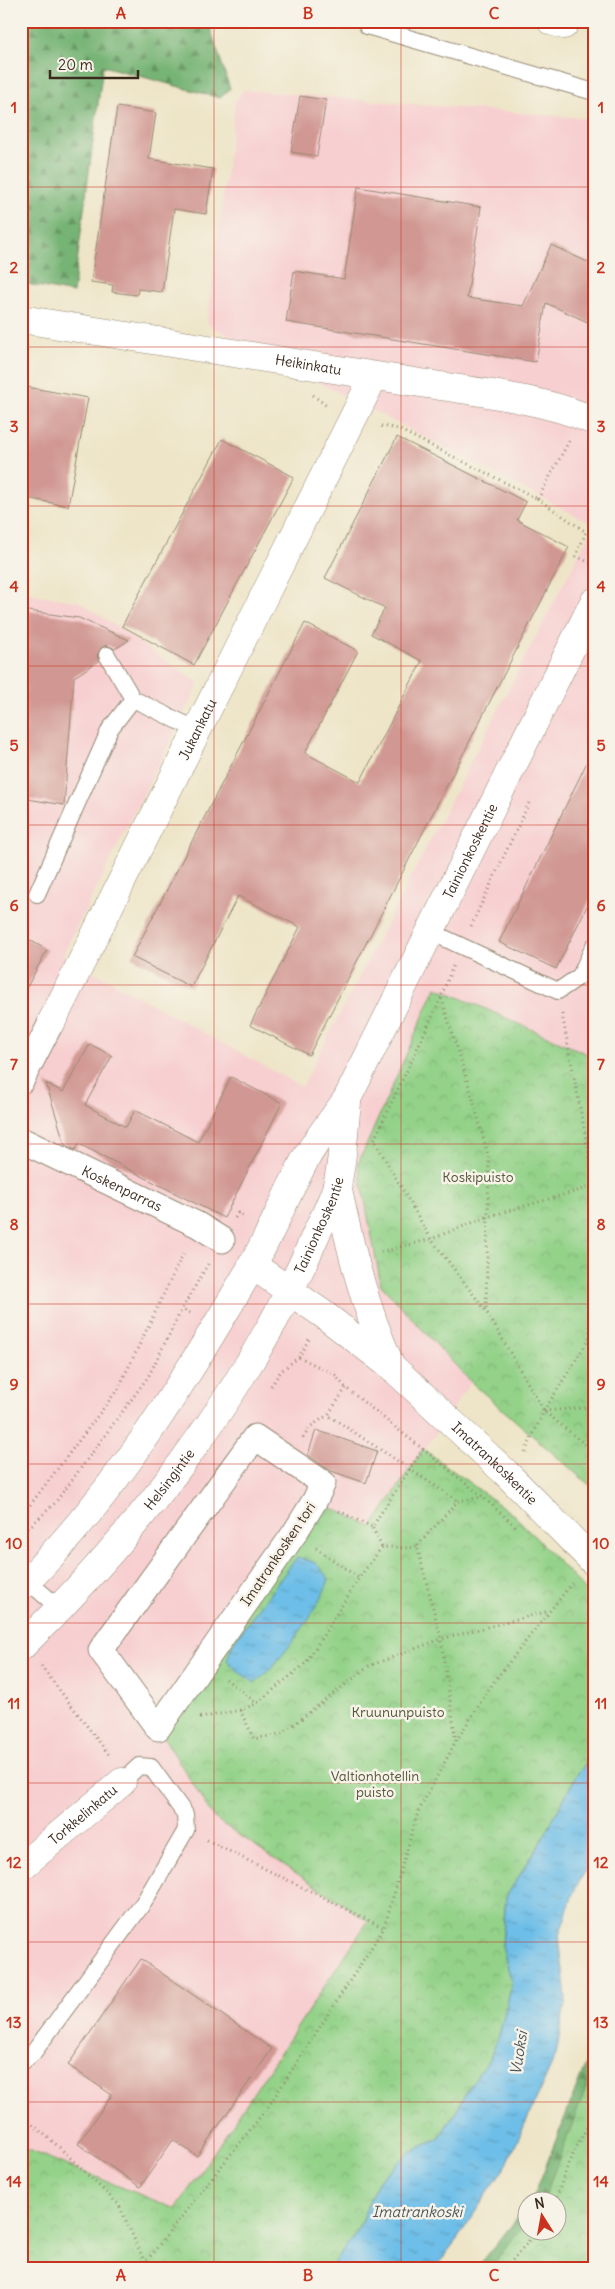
<svg xmlns="http://www.w3.org/2000/svg" width="615" height="2289" font-family="Delius,sans-serif">
	<defs>
		<pattern id="forest-firs" width="22" height="20" patternUnits="userSpaceOnUse" patternTransform="scale(1.25)"><rect width="22" height="20" fill="#76b474"/><path d="M5 1l3.5 6h-7zM16 11l3.5 6h-7z" fill="#62935f"/></pattern>
		<pattern id="park-crowns" width="20" height="18" patternUnits="userSpaceOnUse" patternTransform="scale(1.25)"><rect width="20" height="18" fill="#93d288"/><path d="M2 6a3 3 0 1 1 6 0M12 15a3 3 0 1 1 6 0" fill="none" stroke="#80b475"/></pattern>
		<pattern id="water-ripples" width="26" height="14" patternUnits="userSpaceOnUse" patternTransform="scale(1.25)"><rect width="26" height="14" fill="#6dbee8"/><path d="M2 4q2-2 4 0t4 0M15 11q2-2 4 0t4 0" fill="none" stroke="#5b9bbb"/></pattern>
	</defs>
	<rect width="100%" height="100%" fill="#f7f3e8"/>
	<filter id="ink" filterUnits="userSpaceOnUse"><feTurbulence type="fractalNoise" baseFrequency=".02" numOctaves="2"/><feDisplacementMap in="SourceGraphic" scale="10" xChannelSelector="R" yChannelSelector="G"/><feConvolveMatrix kernelMatrix="1 2 1 2 8 2 1 2 1" color-interpolation-filters="sRGB"/></filter>
	<filter id="wash" filterUnits="userSpaceOnUse"><feTurbulence type="fractalNoise" baseFrequency=".0096" numOctaves="4" result="noise"/><feDisplacementMap in="SourceGraphic" scale="20" xChannelSelector="R" yChannelSelector="G"/><feGaussianBlur stdDeviation="1.12" result="paint"/><feColorMatrix in="noise" values="0 0 0 0 0 0 0 0 0 0 0 0 0 0 0 0 0 1.4 0 .05"/><feComposite in="paint" operator="in"/></filter>
	<g filter="url(#wash)">
		<rect width="100%" height="100%" fill="#eee5c8"/>
		<path fill="#f7cfd0" d="M243 90 594 119V1057L437 987 381 1285 471 1382 372 1527 315 1501 214 1818 368 1921 176 2210 21 2147V592L80 602 199 683 63 955 302 1087 594 525 207 324 235 103Z"/>
		<g fill="url(#forest-firs)" stroke="#586f49">
			<path d="M21 21H208L230 89 220 98 103 66 73 293 21 283Z"/>
			<path d="M594 2043V2268H477L527 2206 528 2232H558V2202L532 2201Z"/>
		</g>
		<g fill="url(#park-crowns)" stroke="#677e53">
			<path d="M436 987 594 1057V1489L471 1382 381 1285 358 1164Z"/>
			<path d="M423 1449 515 1516 594 1599V1753L576 1776 542 1840 506 1897 502 1946 512 1983 500 2032 491 2056 469 2087 456 2112 439 2138 410 2152 377 2182 357 2232 330 2268H21V2147L176 2209 368 1921 214 1818 158 1728 315 1500 372 1527Z"/>
			<path d="M594 2067V2268H490L527 2221 528 2232H558V2202L543 2201Z"/>
		</g>
		<g fill="url(#water-ripples)" stroke="#547483">
			<path d="M297 1557 316 1563 329 1579C320 1607 279 1665 255 1683L239 1672 227 1660 233 1643Z"/>
			<path d="M594 1753V1855L574 1891 559 1936 566 1998 556 2055 507 2164 458 2238 435 2268H330L357 2232 377 2182 410 2152 439 2138 456 2112 469 2087 491 2056 500 2032 512 1984 502 1946 506 1897 542 1840 576 1776Z"/>
		</g>
		<g id="blocks">
			<g fill="#d19893">
				<path d="M300 96 326 100 317 156 291 152Z"/>
				<path d="M117 107 156 113 149 159 213 169 206 214 174 209 162 292 138 289 137 295 112 292 113 285 91 282Z"/>
				<path d="M358 187 481 207 467 298 523 306 551 245 594 265V325L546 303 536 362 286 322 294 271 344 279Z"/>
				<path d="M21 386 88 398 68 506 21 497Z"/>
				<path d="M397 437 526 502 517 520 569 547 309 1055 250 1025 300 927 238 896 191 987 132 957 305 623 358 651 305 753 360 782 422 661 371 634 385 608 325 578Z"/>
				<path d="M222 439 294 477 194 665 122 626Z"/>
				<path d="M21 610 79 618 129 640 115 649 107 645 102 647 97 655 99 661 74 677 64 805 21 798Z"/>
				<path d="M594 748V892L556 969 499 942Z"/>
				<path d="M21 935 47 950 21 998Z"/>
				<path d="M90 1044 112 1056 85 1105 126 1127 135 1110 198 1142 231 1077 282 1103 224 1218 79 1144 75 1150 65 1145 46 1083 63 1092Z"/>
				<path d="M316 1430 377 1451 366 1483 331 1471 308 1455Z"/>
				<path d="M141 1959 272 2049 197 2156 173 2140 140 2187 78 2144 112 2095 68 2065Z"/>
			</g>
		</g>
	</g>
	<g filter="url(#ink)">
		<use href="#blocks" fill-opacity="0" stroke="#948873" stroke-width="1"/>
		<g fill="none" stroke-linecap="round" stroke-linejoin="round">
			<g stroke="#948873" stroke-width="18">
				<g id="service">
					<path d="M367 26 594 92"/>
					<path d="M107 655 133 699 197 730"/>
					<path d="M37 894 110 729 133 699"/>
					<path d="M429 931 558 991 580 976 594 946"/>
					<path d="M21 1575 60 1609"/>
					<path d="M21 2063 33 2053 144 1902 186 1830 185 1814 151 1767 139 1766 122 1782"/>
				</g>
			</g>
			<g stroke="#948873" stroke-width="27">
				<g id="pedestrian">
					<path d="M21 1081 52 1021"/>
					<path id="s1" d="M21 1140 198 1225 222 1240"/>
					<path d="M255 1437 323 1483 315 1500 294 1534 158 1728 101 1650Z"/>
				</g>
			</g>
			<g stroke="#948873" stroke-width="29">
				<g id="minor">
					<path d="M551 21 564 25"/>
					<path id="s2" d="M21 319C148 339 275 359 402 380 459 390 543 397 594 421"/>
					<path id="s3" d="M52 1021 374 376"/>
					<path id="s4" d="M21 1867 122 1782"/>
				</g>
			</g>
			<g stroke="#948873" stroke-width="29">
				<g id="secondary">
					<path d="M337 1185C350 1247 364 1306 390 1364"/>
					<path id="s5" d="M252 1265 323 1314 392 1367 506 1473 594 1562"/>
					<path id="s6" d="M21 1587C116 1494 185 1380 252 1266 272 1231 287 1193 306 1158 318 1137 334 1118 347 1099L594 602"/>
					<path id="s7" d="M21 1647C134 1537 246 1392 310 1248 318 1228 331 1206 337 1185 343 1162 344 1127 347 1103"/>
				</g>
			</g>
			<g stroke="#948873" stroke-width="3" stroke-dasharray="1 4" stroke-linecap="butt">
				<path d="M313 395 328 407"/>
				<path d="M381 426 398 429 538 499"/>
				<path d="M569 441 538 499 586 532 576 556 594 565"/>
				<path d="M471 926 529 803"/>
				<path d="M453 966 441 997 472 1096 489 1159 486 1311"/>
				<path d="M441 998 374 1140 431 1239 487 1217 594 1186"/>
				<path d="M562 1014 594 1180"/>
				<path d="M235 1218 238 1213 245 1217"/>
				<path d="M381 1252 431 1239 486 1311 544 1411 594 1452"/>
				<path d="M190 1313 182 1309 208 1264"/>
				<path d="M590 1337 594 1204"/>
				<path d="M299 1357 335 1375 346 1388 483 1497 516 1527"/>
				<path d="M271 1386 281 1371 299 1357 309 1339"/>
				<path d="M346 1388 328 1415 458 1501"/>
				<path d="M544 1411 594 1407"/>
				<path d="M303 1438 311 1426 328 1415"/>
				<path d="M525 1452 544 1411 594 1331"/>
				<path d="M339 1511 372 1527"/>
				<path d="M21 1517 118 1389 185 1250"/>
				<path d="M21 1535 55 1503 148 1377 182 1309"/>
				<path d="M382 1547 372 1527 423 1449"/>
				<path d="M316 1548 359 1578"/>
				<path d="M588 1591 594 1595"/>
				<path d="M41 1666 110 1756"/>
				<path d="M226 1679 256 1703"/>
				<path d="M240 1710 254 1739 283 1733 369 1666 441 1639 549 1611"/>
				<path d="M200 1718 240 1710 256 1704 306 1663 359 1578 382 1547 408 1548 417 1546"/>
				<path d="M456 1741 441 1639 417 1546 458 1501 483 1497"/>
				<path d="M207 1840 384 1928"/>
				<path d="M21 2115 58 2146 119 2205 145 2263"/>
				<path d="M555 2202 569 2162 594 2114"/>
				<path d="M141 2268 268 2107 384 1928 418 1812 456 1741 495 1680 573 1582"/>
				<path d="M506 2268 536 2232"/>
			</g>
			<use href="#service" stroke="#fff" stroke-width="16"/>
			<use href="#pedestrian" stroke="#fff" stroke-width="25"/>
			<use href="#minor" stroke="#fff" stroke-width="28"/>
			<use href="#secondary" stroke="#fff" stroke-width="28"/>
		</g>
	</g>
	<path fill="none" stroke="#c8321e" stroke-width="1" stroke-opacity="0.55" d="M214 21V2268M401 21V2268M21 187H594M21 347H594M21 506H594M21 666H594M21 825H594M21 985H594M21 1144H594M21 1304H594M21 1464H594M21 1623H594M21 1783H594M21 1942H594M21 2102H594"/>
	<g text-anchor="middle" stroke-width="5" stroke-linejoin="round" paint-order="stroke">
		<g font-size="14" fill="#3b2a1e" stroke="#f7f3e8">
			<text dy="5" stroke="none"><textPath href="#s2" startOffset="291">Heikinkatu</textPath></text>
			<text dy="5" stroke="none"><textPath href="#s3" startOffset="326">Jukankatu</textPath></text>
			<text dy="5" stroke="none"><textPath href="#s6" startOffset="866">Tainionkoskentie</textPath></text>
			<text dy="5" stroke="none"><textPath href="#s1" startOffset="112">Koskenparras</textPath></text>
			<text dy="5" stroke="none"><textPath href="#s7" startOffset="520">Tainionkoskentie</textPath></text>
			<text dy="5" stroke="none"><textPath href="#s5" startOffset="314">Imatrankoskentie</textPath></text>
			<text dy="5" stroke="none"><textPath href="#s7" startOffset="224">Helsingintie</textPath></text>
			<text transform="translate(278 1554) rotate(-56)" y="5">Imatrankosken tori</text>
			<text dy="5" stroke="none"><textPath href="#s4" startOffset="81">Torkkelinkatu</textPath></text>
		</g>
		<g font-size="14" fill="#515438" stroke="#f7f3e8">
			<text x="478" y="1182">Koskipuisto</text>
			<text x="398" y="1717">Kruununpuisto</text>
			<text x="375" y="1781">Valtionhotellin<tspan x="375" dy="16">puisto</tspan></text>
		</g>
		<g font-size="15" font-style="italic" fill="#4a565b" stroke="#f7f3e8">
			<text transform="translate(519 2053) rotate(-81)" y="5">Vuoksi</text>
			<text x="417" y="2217">Imatrankoski</text>
		</g>
	</g>
	<rect width="615" height="2289" fill="none" stroke="#f7f3e8" stroke-width="55"/>
	<g transform="translate(542 2216) rotate(349)"><circle r="24" fill="#f7f3e8" stroke="#aca397"/>
	<path d="M0-4L9 19L0 12L-9 19Z" fill="#c8321e"/>
	<text y="-8" font-size="14" font-weight="bold" text-anchor="middle" fill="#3b2a1e">N</text>
	</g>
	<path d="M50 70v8h88v-8" fill="none" stroke="#3b2a1e" stroke-width="2.5"/>
	<text x="58" y="70" font-size="15" fill="#3b2a1e" stroke="#f7f3e8" stroke-width="4" paint-order="stroke">20 m</text>
	<rect x="28" y="28" width="560" height="2234" fill="none" stroke="#c8321e" stroke-width="2"/>
	<g font-size="16" text-anchor="middle" font-weight="bold" fill="#c8321e">
		<text x="121" y="19">A</text>
		<text x="308" y="19">B</text>
		<text x="494" y="19">C</text>
		<text x="14" y="113">1</text>
		<text x="601" y="113">1</text>
		<text x="14" y="273">2</text>
		<text x="601" y="273">2</text>
		<text x="14" y="432">3</text>
		<text x="601" y="432">3</text>
		<text x="14" y="592">4</text>
		<text x="601" y="592">4</text>
		<text x="14" y="751">5</text>
		<text x="601" y="751">5</text>
		<text x="14" y="911">6</text>
		<text x="601" y="911">6</text>
		<text x="14" y="1070">7</text>
		<text x="601" y="1070">7</text>
		<text x="14" y="1230">8</text>
		<text x="601" y="1230">8</text>
		<text x="14" y="1390">9</text>
		<text x="601" y="1390">9</text>
		<text x="14" y="1549">10</text>
		<text x="601" y="1549">10</text>
		<text x="14" y="1709">11</text>
		<text x="601" y="1709">11</text>
		<text x="14" y="1868">12</text>
		<text x="601" y="1868">12</text>
		<text x="14" y="2028">13</text>
		<text x="601" y="2028">13</text>
		<text x="14" y="2187">14</text>
		<text x="601" y="2187">14</text>
		<text x="121" y="2281">A</text>
		<text x="308" y="2281">B</text>
		<text x="494" y="2281">C</text>
	</g>
</svg>
